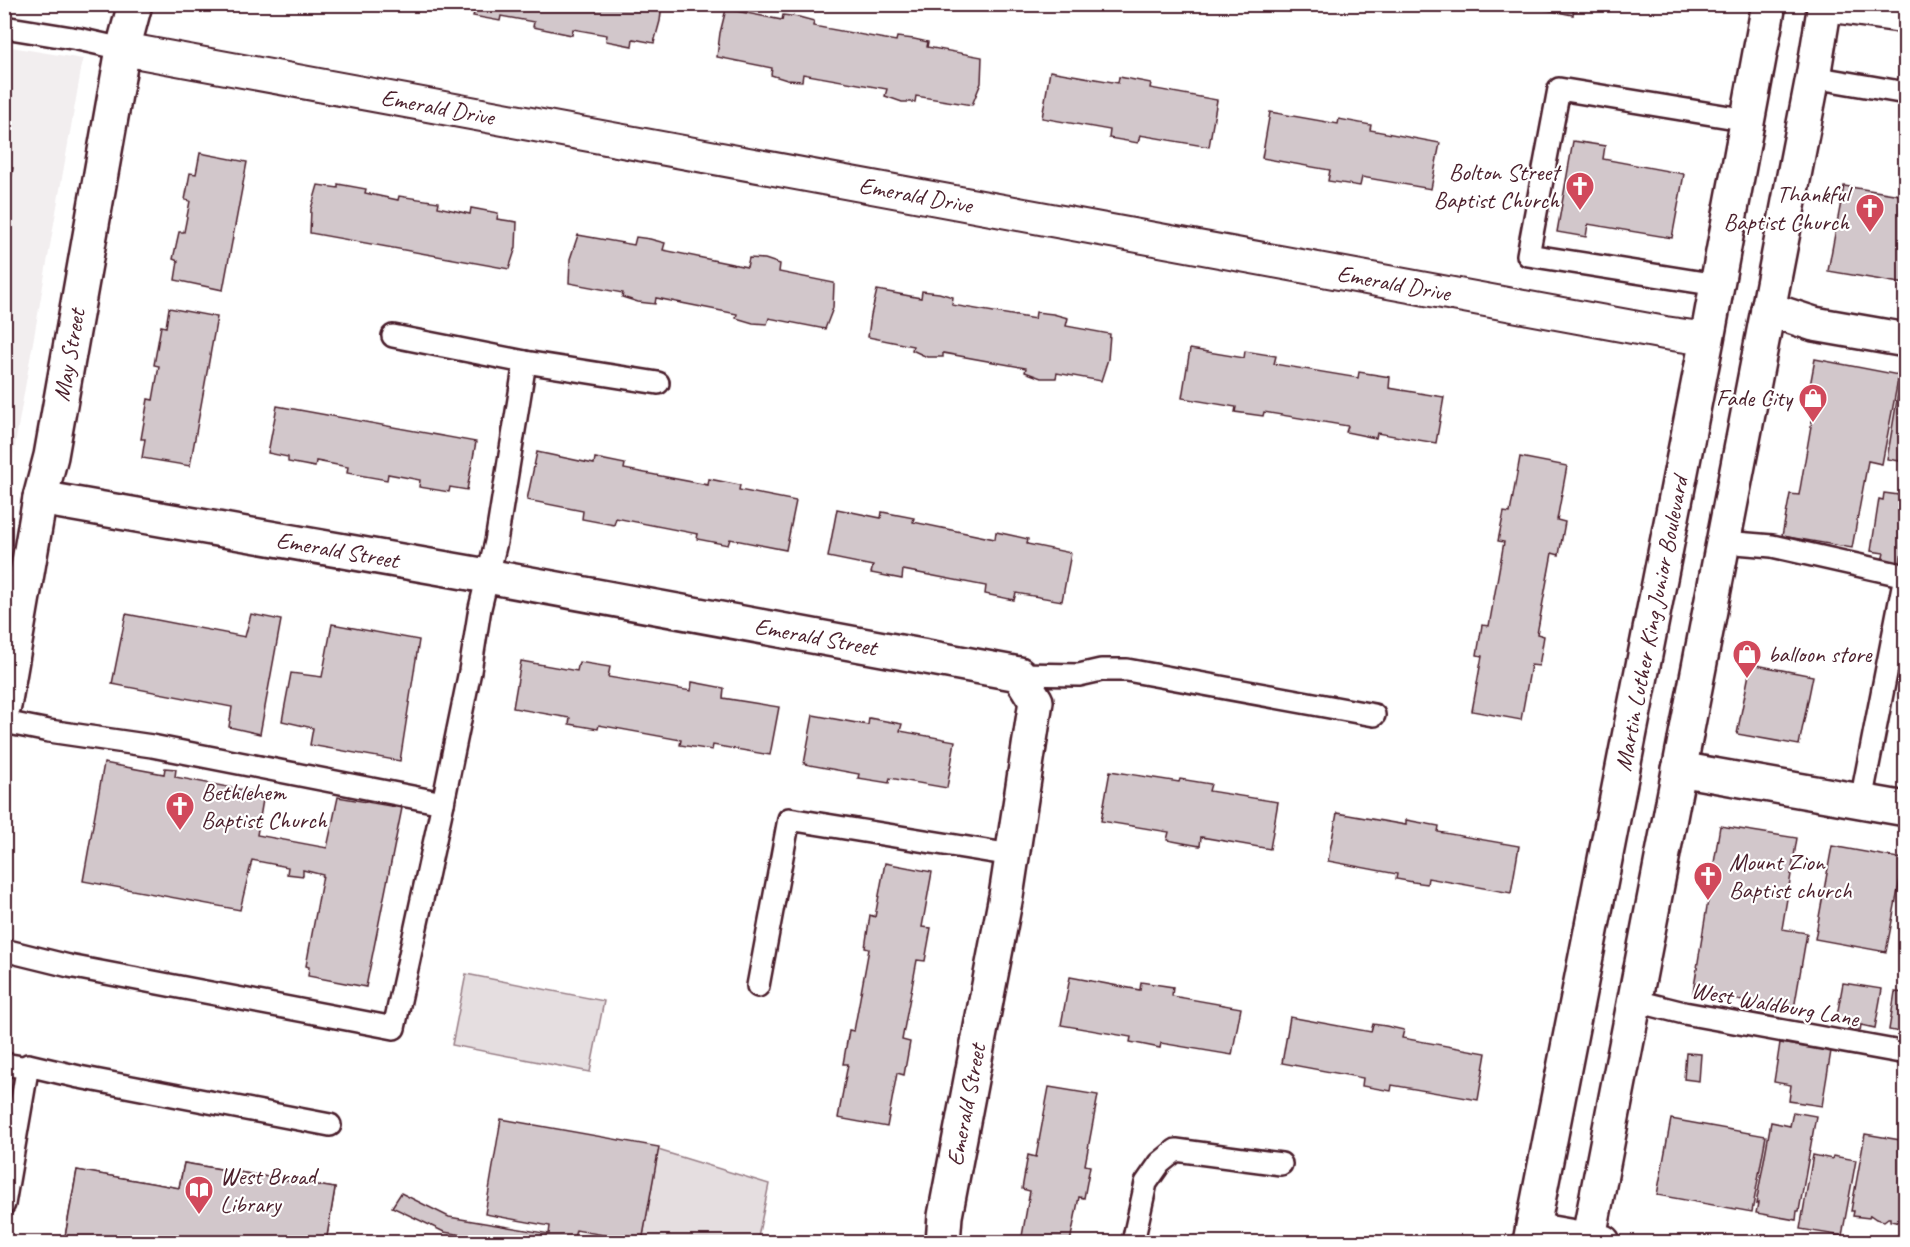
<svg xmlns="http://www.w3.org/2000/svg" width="1910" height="1247" font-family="Caveat,sans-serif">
	<rect width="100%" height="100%" fill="#fff"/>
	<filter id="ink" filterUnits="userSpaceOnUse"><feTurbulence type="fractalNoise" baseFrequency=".0167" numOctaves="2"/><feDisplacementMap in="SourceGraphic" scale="12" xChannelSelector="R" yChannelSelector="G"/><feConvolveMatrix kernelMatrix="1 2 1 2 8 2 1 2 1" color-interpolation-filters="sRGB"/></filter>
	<g filter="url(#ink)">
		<path fill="#f2eeef" d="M5 46 83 59 5 501Z"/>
		<g fill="#e5dee0" stroke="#987e86" stroke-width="1.5">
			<path d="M466 974 604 1001 590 1072 452 1045Z"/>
			<path d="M658 1150 769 1184 757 1242H642Z"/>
		</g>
		<g fill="#d2c7cb" stroke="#4a1f2b" stroke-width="1.5">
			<path d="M452 4H662L660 21 654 43 633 39 632 46 606 41 607 35 573 29 572 35 533 27 534 22 501 16 500 21 473 16 475 10Z"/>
			<path d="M1517 4H1574L1573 15Z"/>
			<path d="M726 9 782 20 783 15 799 17 814 21 813 26 896 41 897 37 914 39 928 42 927 47 982 57 981 83 972 105 916 96 915 102H902L885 96 887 89 803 74 802 81 787 80 771 75 772 68 717 57 720 33Z"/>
			<path d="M1050 71 1118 83 1119 77 1151 83 1150 88 1217 100 1209 147 1140 135 1138 143 1109 138 1110 130 1042 118Z"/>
			<path d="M1270 112 1338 124 1339 119 1371 125 1370 130 1440 143 1431 189 1362 177 1360 186 1328 181 1330 170 1262 158Z"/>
			<path d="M1573 141 1605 146 1603 159 1684 174 1672 238 1588 224 1586 237 1557 232Z"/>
			<path d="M200 153 247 162 223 290 175 280 178 261 173 259 179 232H184L190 201 185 200 190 173 196 174Z"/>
			<path d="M4 167 13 168 4 217Z"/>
			<path d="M338 184 366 189 365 193 398 200 399 196 439 202 438 207 470 214 471 208 498 213 497 219 517 222 516 247 509 269 310 233 311 209 318 185 338 188Z"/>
			<path d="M1844 186 1906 196V284L1828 271Z"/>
			<path d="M578 235 634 245 636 237 650 239 665 243 663 250 747 267 749 258 765 259 780 264 779 272 834 283 833 308 825 329 769 318 767 324 753 323 736 318 737 314 656 298 655 304 638 302 622 297 623 293 569 283 570 259Z"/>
			<path d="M877 290 921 298 922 291 939 293 953 297 952 305 1035 319 1036 312 1053 314 1068 318 1066 326 1110 334 1108 359 1101 381 1057 373 1056 378H1041L1025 372 1026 368 943 353V357H927L912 350 913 346 868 337 871 315Z"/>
			<path d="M169 308 217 317 190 466 142 458 145 439H141L148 399 153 400 159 366 154 365 161 326 166 327Z"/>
			<path d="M1190 349 1244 358 1245 351 1276 356 1274 364 1358 378 1359 372 1390 377 1389 388 1444 397 1436 443 1377 433 1376 438 1346 432 1348 426 1264 412 1263 416 1235 412 1236 407 1182 398Z"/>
			<path d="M1815 359 1899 375 1882 464 1868 461 1852 548 1782 536 1790 494 1799 495 1815 403 1807 402Z"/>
			<path d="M1904 377H1906V462L1887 459 1899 388 1902 389Z"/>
			<path d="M277 406 476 442 467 490 450 487 449 492 419 487 420 480 388 474 387 480 347 473 348 467 316 461 315 467 288 462V457L268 453Z"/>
			<path d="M537 452 594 464 595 458 625 464 624 469 708 485 709 479 740 485 739 490 796 501 786 550 730 539 728 545 697 539 698 534 616 518 614 525 582 519 583 511 527 500Z"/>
			<path d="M1520 457 1567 466 1557 520 1565 522 1559 555 1552 553 1537 634 1544 636 1539 666 1531 665 1521 720 1472 711 1482 656 1477 655 1482 625 1489 626 1504 542 1498 541 1504 512 1510 513Z"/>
			<path d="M1884 493 1906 496V556H1901L1900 564 1882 561 1884 553 1871 551 1879 499 1883 500Z"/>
			<path d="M837 509 881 518 882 512 914 518 913 522 995 539 996 532 1028 539 1027 544 1071 553 1062 601 1016 593 1014 600 985 594 986 586 903 570 902 579 871 573 873 566 828 557Z"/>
			<path d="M126 614 245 637 251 614 281 620 260 734 229 727 232 707 112 684Z"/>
			<path d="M332 624 419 640 400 761 310 745 313 728 282 721 291 673 322 677Z"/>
			<path d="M521 661 577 671 579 662 610 667 608 677 691 691 692 682 724 688 723 698 779 707 770 755 713 745 712 750 680 745 681 740 599 725 598 729 569 724 570 718 513 708Z"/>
			<path d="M1751 664 1813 676 1799 745 1737 734Z"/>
			<path d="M813 715 868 725 869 718 902 724 900 731 955 741 947 788 890 778 889 783 858 778 859 774 804 764Z"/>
			<path d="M104 763 164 774 165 768 176 769 175 777 264 794 257 835 327 848 338 797 402 808 366 987 308 976 309 967 306 966 323 875 303 870V876L287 874 288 867 252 860 240 910 83 881Z"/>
			<path d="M1110 771 1179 782 1180 779 1211 784 1209 791 1278 802 1270 849 1201 837 1200 846 1183 843 1167 840 1169 832 1101 821Z"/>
			<path d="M1337 813 1406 825V820L1439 826 1438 832 1519 846 1511 893 1428 878 1427 884 1413 882 1396 879 1397 874 1328 861Z"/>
			<path d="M1720 826 1797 838 1782 929 1807 933 1794 1009 1693 993Z"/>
			<path d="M1832 846 1904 859 1886 952 1815 939Z"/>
			<path d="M885 863 932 872 922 927 931 928 925 961 917 960 902 1040 910 1042 904 1075 897 1073 887 1127 838 1118 848 1064H843L849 1030 854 1031 869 949 865 948 870 915 875 917Z"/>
			<path d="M1070 977 1140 990 1141 982 1173 987 1172 996 1241 1008 1232 1055 1161 1043 1160 1048 1130 1042 1131 1037 1061 1025Z"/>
			<path d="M1843 983 1882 989 1875 1028 1861 1025 1860 1031 1849 1029 1850 1023 1836 1021Z"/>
			<path d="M1895 992 1906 993V1033L1889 1030Z"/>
			<path d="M1290 1017 1371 1032 1373 1024 1386 1026 1404 1030 1402 1038 1486 1053 1478 1100 1392 1085 1391 1091 1362 1086 1363 1078 1282 1063Z"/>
			<path d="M1780 1043 1831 1051 1822 1106 1789 1101 1791 1085 1774 1082Z"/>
			<path d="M1686 1053 1701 1054 1699 1081 1684 1079Z"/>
			<path d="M1049 1087 1098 1095 1085 1165 1090 1166 1084 1198 1079 1197 1070 1242H1021L1030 1191 1022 1189 1028 1155 1036 1157Z"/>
			<path d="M1793 1112 1816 1116 1799 1211H1797L1796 1220 1756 1213 1758 1203 1756 1204 1771 1122 1790 1126Z"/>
			<path d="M501 1119 659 1147 642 1242 576 1230 573 1242H506L444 1232 392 1207 401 1193 449 1217 549 1234 550 1226 485 1214Z"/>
			<path d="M1671 1119 1766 1136 1752 1212 1657 1195Z"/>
			<path d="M1865 1134 1906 1141V1224L1890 1221V1218H1888L1884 1221 1876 1219 1870 1215 1869 1218 1853 1216 1854 1211H1851Z"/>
			<path d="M1813 1155 1832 1159 1833 1156 1856 1160 1842 1236 1800 1229Z"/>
			<path d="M184 1163 335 1188 326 1242H64L77 1170 179 1188Z"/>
			<path d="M184 1163 335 1188 326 1242H64L77 1170 179 1188Z"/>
		</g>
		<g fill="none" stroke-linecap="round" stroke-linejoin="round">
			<g stroke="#4a1f2b" stroke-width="26">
				<g id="service">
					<path d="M1824 10 1906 22"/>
					<path d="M4 27 78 39 123 49"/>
					<path d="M1813 77 1906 93"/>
					<path d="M1717 285 1528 255 1559 89 1748 120"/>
					<path d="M525 362 658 383"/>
					<path d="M1724 542 1772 546 1906 576"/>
					<path d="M1019 674 1079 675 1101 670H1127L1374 715"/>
					<path d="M4 722 49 731 152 746 443 803"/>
					<path d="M1861 801 1905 576"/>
					<path d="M4 950 69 966 394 1028 443 803 470 671 480 608 496 542 525 362 393 336"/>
					<path d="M758 986 789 819 1012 855"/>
					<path d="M1636 1001 1684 1013 1906 1053"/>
					<path d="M4 1064 28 1068"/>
					<path d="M4 1204 28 1065 79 1077 330 1125"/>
					<path d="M1133 1242 1146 1183 1160 1163 1176 1150 1281 1164"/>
				</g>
			</g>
			<g stroke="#4a1f2b" stroke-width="36">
				<g id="pedestrian">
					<path id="s1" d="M123 49 1665 333 1707 339"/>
				</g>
			</g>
			<g stroke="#4a1f2b" stroke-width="38">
				<g id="minor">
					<path d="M1768 309 1814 324 1906 340"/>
					<path id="s2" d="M40 498 487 576 1019 674 1036 701 1006 896 945 1216 943 1242"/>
					<path d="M1679 769 1906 809"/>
					<path d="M1534 1230 1603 1242"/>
				</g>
			</g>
			<g stroke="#4a1f2b" stroke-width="38">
				<g id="tertiary">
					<path id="s3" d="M4 706 40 498 51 456 123 49 135 4"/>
				</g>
			</g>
			<g stroke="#4a1f2b" stroke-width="38">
				<g id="primary">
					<path id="s4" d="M1530 1242 1707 339 1769 4"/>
					<path d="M1588 1242 1813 77 1825 4"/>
				</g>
			</g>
			<use href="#service" stroke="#fff" stroke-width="21"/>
			<use href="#pedestrian" stroke="#fff" stroke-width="32"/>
			<use href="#minor" stroke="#fff" stroke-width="33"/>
			<use href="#tertiary" stroke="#fff" stroke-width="33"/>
			<use href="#primary" stroke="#fff" stroke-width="33"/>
		</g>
	</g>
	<defs>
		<g id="church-pin" transform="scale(1.5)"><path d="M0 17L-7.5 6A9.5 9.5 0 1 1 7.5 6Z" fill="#d1495b" stroke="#fff"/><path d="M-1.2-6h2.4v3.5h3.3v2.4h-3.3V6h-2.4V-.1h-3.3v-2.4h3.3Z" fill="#fff"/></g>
		<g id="shop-pin" transform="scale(1.5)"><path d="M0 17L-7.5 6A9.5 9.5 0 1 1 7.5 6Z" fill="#d1495b" stroke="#fff"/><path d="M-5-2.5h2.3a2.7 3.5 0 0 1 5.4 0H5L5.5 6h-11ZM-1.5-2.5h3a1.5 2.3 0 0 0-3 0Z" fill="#fff"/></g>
		<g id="library-pin" transform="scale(1.5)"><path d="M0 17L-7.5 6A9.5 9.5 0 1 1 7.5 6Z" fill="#d1495b" stroke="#fff"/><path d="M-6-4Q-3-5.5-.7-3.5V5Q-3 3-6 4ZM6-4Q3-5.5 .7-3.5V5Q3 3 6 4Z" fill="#fff"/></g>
	</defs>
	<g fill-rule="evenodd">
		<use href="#church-pin" x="1580" y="186"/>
		<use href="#church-pin" x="1870" y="208"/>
		<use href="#shop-pin" x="1813" y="398"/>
		<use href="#shop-pin" x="1747" y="654"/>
		<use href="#church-pin" x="180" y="806"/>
		<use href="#church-pin" x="1708" y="876"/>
		<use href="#library-pin" x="199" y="1190"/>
	</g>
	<g text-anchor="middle" stroke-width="4.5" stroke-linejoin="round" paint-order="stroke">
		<g font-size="24" fill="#4a1f2b" stroke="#fff">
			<text dy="8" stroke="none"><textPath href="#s1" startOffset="320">Emerald Drive</textPath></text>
			<text dy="8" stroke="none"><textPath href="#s1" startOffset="806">Emerald Drive</textPath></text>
			<text dy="8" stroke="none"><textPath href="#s1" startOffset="1292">Emerald Drive</textPath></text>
			<text dy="8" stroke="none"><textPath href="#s3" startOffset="357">May Street</textPath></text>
			<text dy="8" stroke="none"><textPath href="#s2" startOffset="302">Emerald Street</textPath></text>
			<text dy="8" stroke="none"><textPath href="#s4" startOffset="630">Martin Luther King Junior Boulevard</textPath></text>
			<text dy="8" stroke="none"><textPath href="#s2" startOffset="788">Emerald Street</textPath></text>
			<text transform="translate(1775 1004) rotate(10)" y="8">West Waldburg Lane</text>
			<text transform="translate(966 1105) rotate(-79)" y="8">Emerald Street</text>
		</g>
		<g font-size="24" fill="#4a1f2b" stroke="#fff" text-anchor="start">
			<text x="1559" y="180" text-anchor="end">Bolton Street<tspan x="1559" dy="28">Baptist Church</tspan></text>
			<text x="1849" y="202" text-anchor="end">Thankful<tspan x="1849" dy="28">Baptist Church</tspan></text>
			<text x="1792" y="406" text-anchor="end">Fade City</text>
			<text x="1768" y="662">balloon store</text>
			<text x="201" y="800">Bethlehem<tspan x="201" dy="28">Baptist Church</tspan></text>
			<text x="1729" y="870">Mount Zion<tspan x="1729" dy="28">Baptist church</tspan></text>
			<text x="220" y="1184">West Broad<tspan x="220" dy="28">Library</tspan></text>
		</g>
	</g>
	<rect width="1910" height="1247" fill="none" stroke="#fff" stroke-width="24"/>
	<rect x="12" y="12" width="1886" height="1223" fill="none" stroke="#4a1f2b" stroke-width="2" filter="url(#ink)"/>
</svg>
